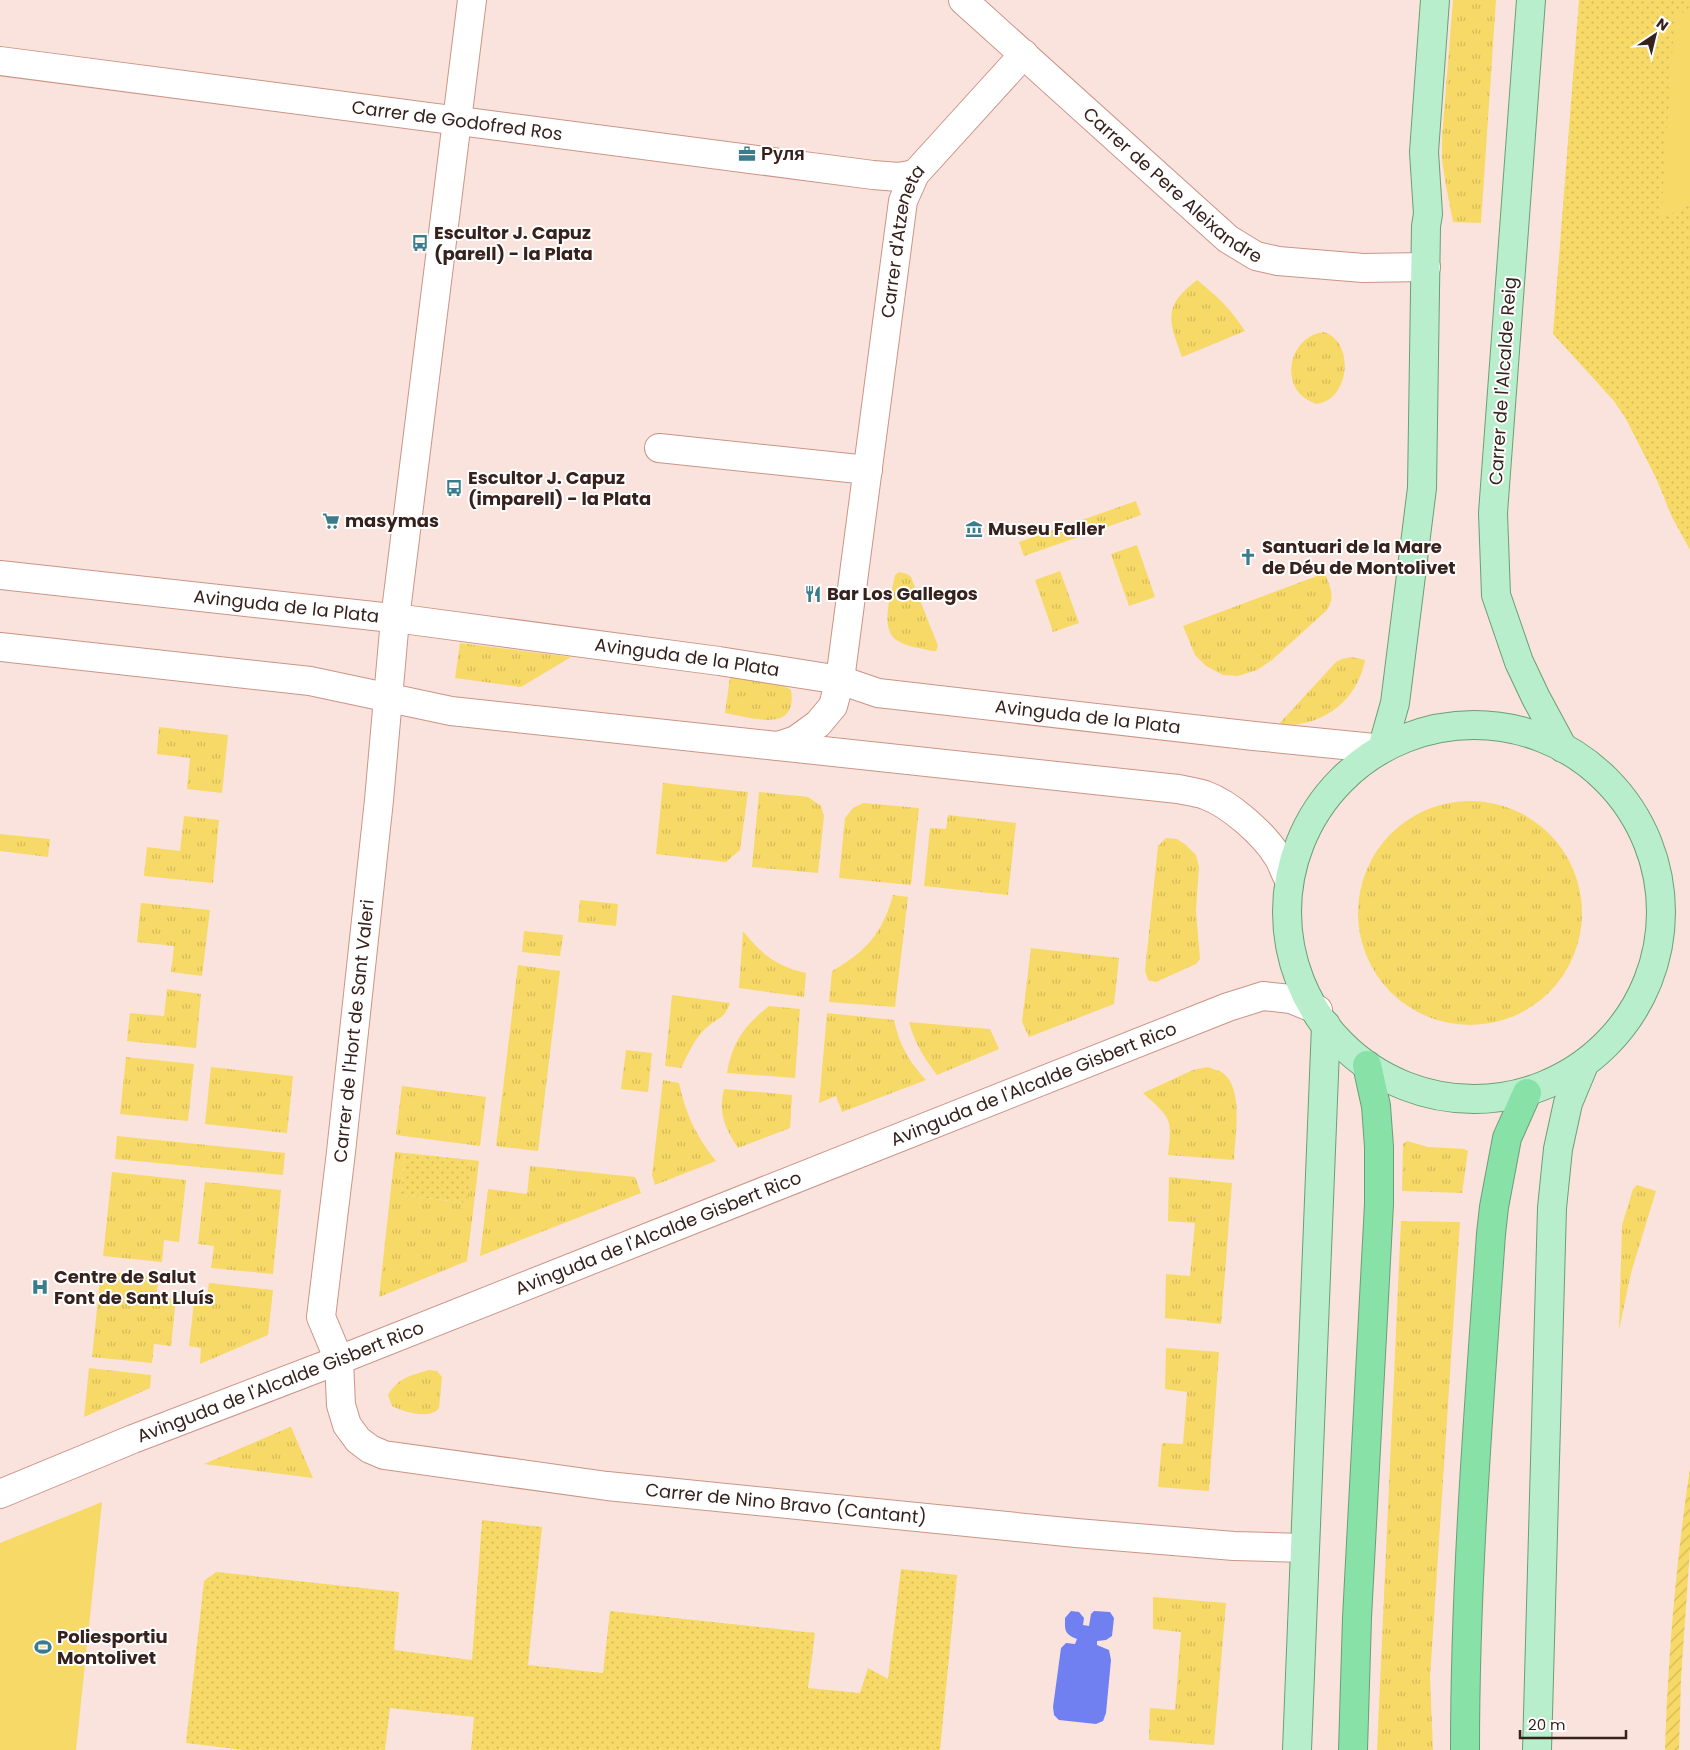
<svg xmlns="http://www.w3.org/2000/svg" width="1690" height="1750" font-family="Poppins,sans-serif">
	<defs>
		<pattern id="grass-tufts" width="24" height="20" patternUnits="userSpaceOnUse" patternTransform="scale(1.25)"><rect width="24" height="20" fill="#f7d967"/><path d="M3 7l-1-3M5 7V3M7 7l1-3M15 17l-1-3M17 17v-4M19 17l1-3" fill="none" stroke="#d4ba59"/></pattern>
		<pattern id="park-dots" width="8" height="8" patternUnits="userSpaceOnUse" patternTransform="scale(1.25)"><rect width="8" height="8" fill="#f7d967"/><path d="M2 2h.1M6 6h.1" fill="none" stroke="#d4ba59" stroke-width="1.8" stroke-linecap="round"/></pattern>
		<pattern id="garden-furrows" width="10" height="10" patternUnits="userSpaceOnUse" patternTransform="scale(1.25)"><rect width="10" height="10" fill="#f7d967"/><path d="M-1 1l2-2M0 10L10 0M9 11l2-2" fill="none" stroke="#d4ba59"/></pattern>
	</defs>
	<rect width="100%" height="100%" fill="#fae3dc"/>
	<g fill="url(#grass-tufts)">
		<path d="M1453 0H1496L1481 223 1453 222 1446 186 1442 159V138Z"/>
		<path d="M1197 280C1218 297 1230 308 1245 331L1182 357C1169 320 1162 307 1197 280Z"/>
		<path d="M1324 332C1356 343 1349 401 1316 404 1309 401 1304 398 1299 393 1281 370 1296 335 1324 332Z"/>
		<path d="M1136 501 1141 515 1024 556 1019 542Z"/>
		<path d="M1137 545 1155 597 1129 606 1111 554Z"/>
		<path d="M1060 571 1079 623 1053 632 1035 580Z"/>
		<path d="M899 572 907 574 911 577 938 646 936 651H932C921 648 907 647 898 641 878 630 892 593 895 575Z"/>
		<path d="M1325 573C1330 588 1336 596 1327 610L1272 660 1257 670 1238 676 1223 675 1206 666 1195 655 1183 626Z"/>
		<path d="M460 643 571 657 521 687 455 678Z"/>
		<path d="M1352 657 1365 660C1357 702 1321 728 1278 725L1336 662 1342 659Z"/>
		<path d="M730 677C750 680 773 679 791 690 798 735 751 717 725 713Z"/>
		<path d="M159 727 228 735 222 793 187 789 190 758 157 754Z"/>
		<path d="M663 783 748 792 740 850 726 862 656 854Z"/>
		<path d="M759 792 808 797 821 806 824 816 818 873 752 867Z"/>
		<circle cx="1470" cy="913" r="112"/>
		<path d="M863 803 919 808 911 885 839 878 845 818 853 808Z"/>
		<path d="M948 815 1016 823 1008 895 924 886 930 828 946 829Z"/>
		<path d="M184 816 219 820 213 883 144 876 147 847 180 851Z"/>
		<path d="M0 834 50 839 48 857 0 851Z"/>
		<path d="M1166 838 1177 839 1186 845 1196 855 1199 867 1196 910 1200 959 1196 964 1156 982 1148 980 1145 971 1158 846Z"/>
		<path d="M893 895 908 897 895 1007 829 1002 832 971C866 952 883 932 893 895Z"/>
		<path d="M580 900 618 904 616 926 578 922Z"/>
		<path d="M141 903 210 910 202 976 171 972 174 946 137 942Z"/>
		<path d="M524 931 563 935 560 956 522 952Z"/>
		<path d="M743 931C762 955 776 966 806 973L804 997 739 988Z"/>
		<path d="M1031 948 1119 958 1114 1004 1029 1037 1022 1022Z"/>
		<path d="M518 965 560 971 538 1151 496 1146Z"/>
		<path d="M167 989 201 994 196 1048 127 1041 130 1013 164 1016Z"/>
		<path d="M672 995 730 1003C724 1020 718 1017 706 1028 695 1038 688 1054 681 1068L665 1066Z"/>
		<path d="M769 1006 800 1009 795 1078 727 1073C732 1042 745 1025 769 1006Z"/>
		<path d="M827 1013 894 1020C900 1046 908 1060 926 1080L842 1112 836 1096 819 1103Z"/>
		<path d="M909 1022 990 1029 999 1049 937 1075C924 1058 914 1042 909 1022Z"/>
		<path d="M626 1050 652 1053 648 1092 621 1089Z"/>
		<path d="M126 1057 194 1064 188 1121 120 1114Z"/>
		<path d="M211 1067 293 1076 287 1133 205 1124Z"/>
		<path d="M1208 1067C1212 1069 1219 1070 1223 1073 1244 1089 1235 1136 1234 1160L1168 1155C1173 1117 1170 1118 1143 1093L1193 1070Z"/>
		<path d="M663 1080 679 1083C685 1113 697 1138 716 1161L655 1185 652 1175Z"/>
		<path d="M402 1086 486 1097 480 1146 396 1135Z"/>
		<path d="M724 1089 792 1095 790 1128 738 1148C725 1128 718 1114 724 1089Z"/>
		<path d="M117 1136 285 1153 283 1175 115 1159Z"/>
		<path d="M1407 1141 1428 1147 1464 1149 1468 1151 1462 1193 1402 1191 1403 1144Z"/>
		<path d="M395 1152 405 1153 401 1195 466 1203 471 1160 479 1161 467 1261 379 1297Z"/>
		<path d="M530 1166 635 1177 641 1193 480 1256 488 1189 527 1194Z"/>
		<path d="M112 1172 186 1180 179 1242 164 1240 162 1262 103 1256Z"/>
		<path d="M1169 1177 1232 1183 1221 1324 1165 1318 1166 1274 1190 1276 1195 1223 1168 1221Z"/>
		<path d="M205 1182 281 1190 273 1274 211 1268 214 1246 198 1244Z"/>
		<path d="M1637 1185 1656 1191 1631 1273 1619 1330 1622 1225 1633 1189Z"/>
		<path d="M1401 1221 1460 1222 1430 1678 1433 1750H1377Z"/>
		<path d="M101 1271 159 1277 156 1297 176 1299 171 1346 154 1344 152 1363 92 1357Z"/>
		<path d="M209 1283 273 1290 268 1335 200 1364 201 1348 189 1346 194 1302 206 1303Z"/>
		<path d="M1166 1348 1219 1352 1209 1491 1158 1487 1162 1443 1183 1444 1187 1392 1165 1389Z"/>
		<path d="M89 1368 151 1375 150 1388 84 1417Z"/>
		<path d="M429 1370 437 1371 442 1377 439 1408C431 1420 403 1412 392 1406L388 1395C399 1377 410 1376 429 1370Z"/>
		<path d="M291 1427 313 1478 204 1464 290 1427Z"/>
		<path d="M1153 1597 1226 1603 1214 1745 1149 1740 1150 1708 1175 1710 1181 1632 1153 1629Z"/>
	</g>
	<g fill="url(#park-dots)">
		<path d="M1579 0H1690V550L1672 517 1656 478 1626 419 1614 401 1553 334Z"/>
		<path d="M405 1153 471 1160 467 1203 401 1195Z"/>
		<path d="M482 1520 542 1527 528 1665 603 1673 610 1611 815 1633 808 1688 860 1693 868 1668 888 1679 901 1569 957 1575 940 1750H471L474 1717 390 1708 385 1750H244L186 1743 204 1581 216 1572 399 1592 394 1650 472 1660Z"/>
	</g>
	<path fill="url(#garden-furrows)" d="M1690 1468V1549L1681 1678 1679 1750H1665C1668 1656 1676 1562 1690 1468Z"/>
	<g fill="#f7d967">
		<path d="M1675 12 1690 13V202L1673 213 1661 217Z"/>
		<path d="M102 1502 76 1750H0V1543Z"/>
	</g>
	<path fill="#7080f0" d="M1071 1611 1079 1612 1084 1618 1083 1625 1089 1626 1091 1614 1094 1611 1110 1612 1114 1618 1112 1636 1106 1640 1097 1641V1645L1109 1650 1111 1660 1106 1713 1103 1721 1096 1724 1059 1720 1054 1715 1053 1707 1061 1648 1066 1643 1075 1644 1077 1639C1064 1634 1065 1630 1065 1618Z"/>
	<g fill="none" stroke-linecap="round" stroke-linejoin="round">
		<g stroke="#cb9487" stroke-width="30">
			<g id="street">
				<path id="s1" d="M963 0 1228 239 1256 256 1278 261 1363 268 1426 267"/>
				<path id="s2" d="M0 61 873 175 899 177 915 174"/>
				<path d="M659 448 868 470"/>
				<path id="s3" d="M388 698 379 800 341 1152 321 1317 339 1360 341 1405 347 1425 358 1440 370 1449 384 1455 607 1486 1076 1533 1234 1546 1304 1548"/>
				<path id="s4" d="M778 746 796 740 818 724 833 706 840 680 903 201 915 174 1024 54"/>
				<path id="s5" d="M0 1494 133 1439 339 1360 1228 1007 1263 996 1291 999 1318 1010"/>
			</g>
		</g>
		<g stroke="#cb9487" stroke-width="30">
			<g id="secondary">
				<path id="s6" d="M0 575 410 620 719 661 840 680 878 693 1254 736 1374 748"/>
				<path d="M0 647 310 681 451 711 1178 789C1187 791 1196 792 1205 795 1230 804 1264 834 1278 857 1282 863 1284 871 1288 878"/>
				<path d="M388 698 395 619 472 0"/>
			</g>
		</g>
		<g stroke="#6b9e77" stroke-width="30">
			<g id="primary">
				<path d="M1531 0 1493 513 1496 595 1519 662 1536 698 1563 748"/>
				<circle cx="1474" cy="912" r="187"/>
				<path d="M1384 742 1395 703 1422 488 1426 226 1428 214 1424 152 1435 0"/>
				<path d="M1297 1750 1326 1025"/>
				<path d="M1537 1750 1552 1208 1558 1149 1568 1103 1583 1067"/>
			</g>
		</g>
		<g stroke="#6b9e77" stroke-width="30">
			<g id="highway">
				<path d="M1353 1750 1357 1618 1379 1204V1147L1376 1106 1367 1065"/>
				<path d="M1465 1750C1465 1578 1479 1406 1491 1234L1494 1207 1507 1138 1527 1093"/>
			</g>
		</g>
		<use href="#street" stroke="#fff" stroke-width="28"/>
		<use href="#secondary" stroke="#fff" stroke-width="28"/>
		<use href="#primary" stroke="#b8eecb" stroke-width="28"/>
		<use href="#highway" stroke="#88e2a8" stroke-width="28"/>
	</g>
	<defs>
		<g id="office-bare" transform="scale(1.35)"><path d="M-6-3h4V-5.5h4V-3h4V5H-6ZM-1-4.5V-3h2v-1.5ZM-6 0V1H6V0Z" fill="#397d8c" stroke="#fff" stroke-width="2.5" paint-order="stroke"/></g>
		<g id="bus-bare" transform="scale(1.35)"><path d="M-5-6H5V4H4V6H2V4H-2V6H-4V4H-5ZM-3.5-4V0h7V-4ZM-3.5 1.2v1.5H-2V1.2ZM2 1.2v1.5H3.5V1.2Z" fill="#397d8c" stroke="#fff" stroke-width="2.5" paint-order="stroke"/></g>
		<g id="supermarket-bare" transform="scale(1.35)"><path d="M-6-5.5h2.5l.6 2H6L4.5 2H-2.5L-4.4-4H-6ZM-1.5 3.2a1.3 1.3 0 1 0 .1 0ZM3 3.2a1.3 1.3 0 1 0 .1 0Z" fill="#397d8c" stroke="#fff" stroke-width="2.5" paint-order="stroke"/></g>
		<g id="museum-bare" transform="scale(1.35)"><path d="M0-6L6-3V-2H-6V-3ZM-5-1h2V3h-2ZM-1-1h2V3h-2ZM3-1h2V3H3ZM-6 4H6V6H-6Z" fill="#397d8c" stroke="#fff" stroke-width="2.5" paint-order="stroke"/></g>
		<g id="church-bare" transform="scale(1.35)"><path d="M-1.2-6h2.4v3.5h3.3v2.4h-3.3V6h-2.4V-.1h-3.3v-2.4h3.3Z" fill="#397d8c" stroke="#fff" stroke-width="2.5" paint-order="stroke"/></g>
		<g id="restaurant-bare" transform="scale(1.35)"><path d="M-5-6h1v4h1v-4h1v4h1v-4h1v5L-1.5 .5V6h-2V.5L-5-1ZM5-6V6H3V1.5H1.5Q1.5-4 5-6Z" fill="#397d8c" stroke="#fff" stroke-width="2.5" paint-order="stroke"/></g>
		<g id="hospital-bare" transform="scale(1.35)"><path d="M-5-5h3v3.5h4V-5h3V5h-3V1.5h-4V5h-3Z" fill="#397d8c" stroke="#fff" stroke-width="2.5" paint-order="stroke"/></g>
		<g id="stadium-bare" transform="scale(1.35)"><path d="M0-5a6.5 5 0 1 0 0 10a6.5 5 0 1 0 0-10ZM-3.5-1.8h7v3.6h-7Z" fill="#397d8c" stroke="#fff" stroke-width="2.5" paint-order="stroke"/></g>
	</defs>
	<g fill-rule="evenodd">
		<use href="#office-bare" x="747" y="154"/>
		<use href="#bus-bare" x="420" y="243"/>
		<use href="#bus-bare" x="454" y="488"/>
		<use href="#supermarket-bare" x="331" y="521"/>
		<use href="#museum-bare" x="974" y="529"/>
		<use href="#church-bare" x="1248" y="557"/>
		<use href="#restaurant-bare" x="813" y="594"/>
		<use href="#hospital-bare" x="40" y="1287"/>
		<use href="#stadium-bare" x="43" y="1647"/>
	</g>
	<g text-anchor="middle" stroke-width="4" stroke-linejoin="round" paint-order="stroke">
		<g font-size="18" fill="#36211c" stroke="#fff">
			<text dy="6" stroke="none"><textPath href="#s2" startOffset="461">Carrer de Godofred Ros</textPath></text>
			<text dy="6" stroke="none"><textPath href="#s1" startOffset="280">Carrer de Pere Aleixandre</textPath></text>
			<text dy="6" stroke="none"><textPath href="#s4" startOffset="540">Carrer d'Atzeneta</textPath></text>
			<text transform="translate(1503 381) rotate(-86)" y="6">Carrer de l'Alcalde Reig</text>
			<text dy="6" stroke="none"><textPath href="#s6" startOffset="288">Avinguda de la Plata</textPath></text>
			<text dy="6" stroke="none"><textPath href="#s6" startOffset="692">Avinguda de la Plata</textPath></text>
			<text dy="6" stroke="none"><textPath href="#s6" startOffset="1098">Avinguda de la Plata</textPath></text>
			<text transform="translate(354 1031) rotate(-84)" y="6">Carrer de l'Hort de Sant Valeri</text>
			<text dy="6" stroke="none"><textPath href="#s5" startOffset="1112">Avinguda de l'Alcalde Gisbert Rico</textPath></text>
			<text dy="6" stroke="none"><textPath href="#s5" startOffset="708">Avinguda de l'Alcalde Gisbert Rico</textPath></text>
			<text dy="6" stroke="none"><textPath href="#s5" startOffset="302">Avinguda de l'Alcalde Gisbert Rico</textPath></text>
			<text dy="6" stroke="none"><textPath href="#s3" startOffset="1189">Carrer de Nino Bravo (Cantant)</textPath></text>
		</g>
		<g font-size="18" font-weight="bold" fill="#36211c" stroke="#fff" text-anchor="start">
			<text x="761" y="160">Руля</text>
			<text x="434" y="239">Escultor J. Capuz<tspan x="434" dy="21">(parell) - la Plata</tspan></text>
			<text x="468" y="484">Escultor J. Capuz<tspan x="468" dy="21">(imparell) - la Plata</tspan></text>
			<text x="345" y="527">masymas</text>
			<text x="988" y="535">Museu Faller</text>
			<text x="1262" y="553">Santuari de la Mare<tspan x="1262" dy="21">de Déu de Montolivet</tspan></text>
			<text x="827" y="600">Bar Los Gallegos</text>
			<text x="54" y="1283">Centre de Salut<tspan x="54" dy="21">Font de Sant Lluís</tspan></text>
			<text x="57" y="1643">Poliesportiu<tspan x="57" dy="21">Montolivet</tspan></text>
		</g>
	</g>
	<g transform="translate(1655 35) rotate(35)" stroke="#ffffff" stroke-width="4" paint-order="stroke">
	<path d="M0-4L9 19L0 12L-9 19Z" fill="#36211c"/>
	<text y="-8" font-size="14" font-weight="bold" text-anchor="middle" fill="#36211c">N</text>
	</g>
	<path d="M1520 1730v8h106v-8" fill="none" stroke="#36211c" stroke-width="2.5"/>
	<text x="1528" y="1730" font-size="15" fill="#36211c" stroke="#ffffff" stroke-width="4" paint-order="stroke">20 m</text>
</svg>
